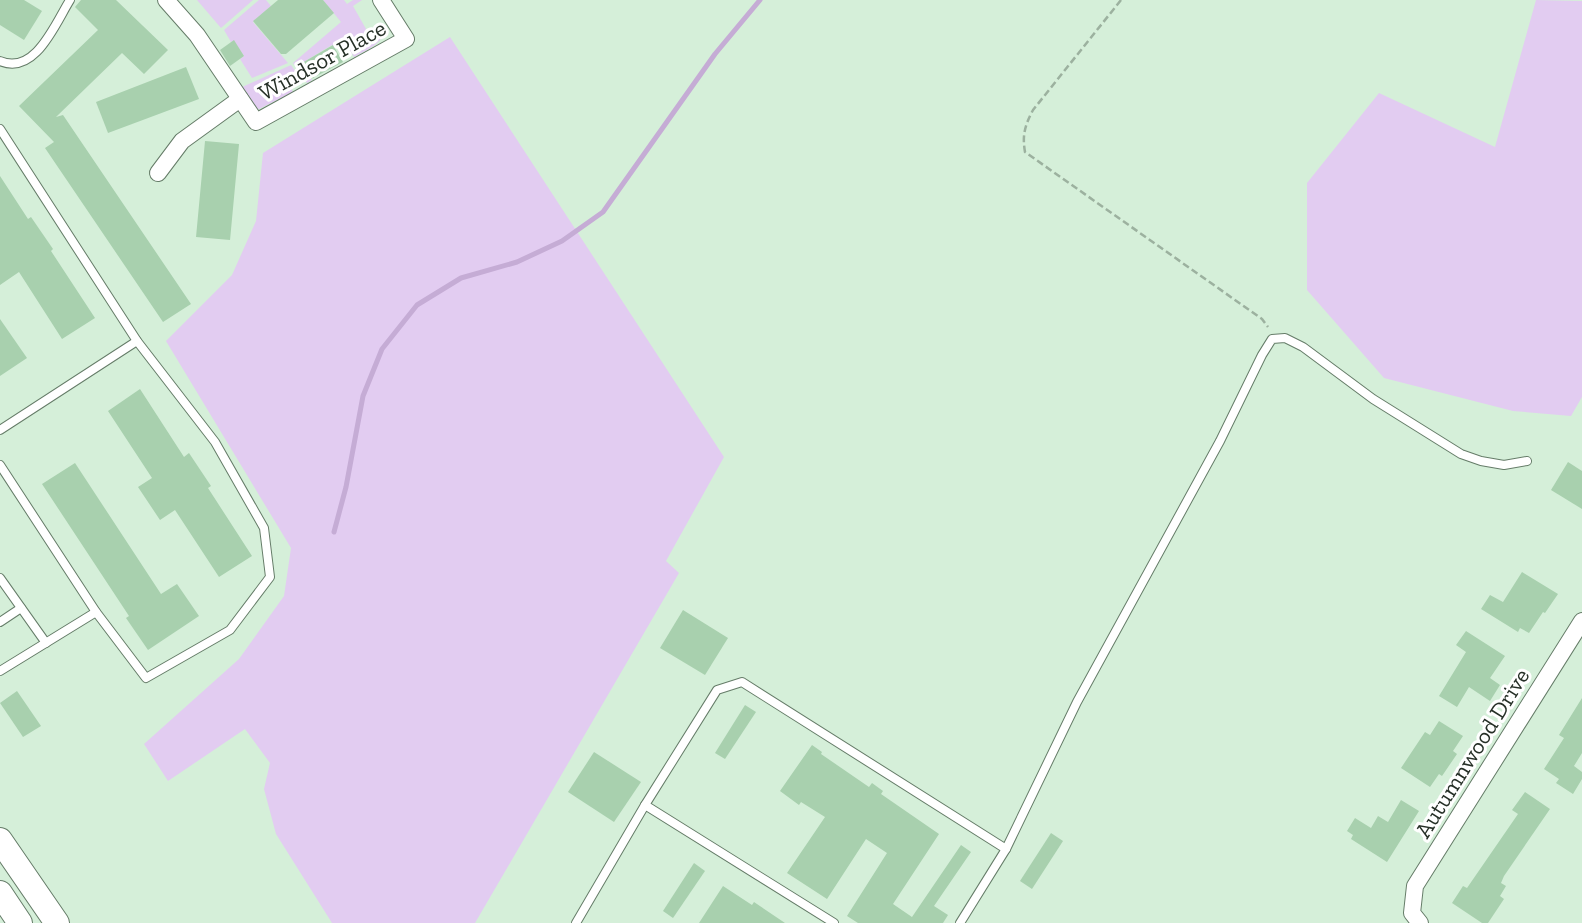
<svg xmlns="http://www.w3.org/2000/svg" width="1582" height="923" font-family="'Zilla Slab',serif">
	<rect width="100%" height="100%" fill="#d5efd9"/>
	<g fill="#e2ccf1">
		<path d="M197 0H253L221 28Z"/>
		<path d="M259 0H266L271 6 253 22 288 63 252 78 240 59 244 56 234 41 231 42 224 30Z"/>
		<path d="M323 0H344L347 4 353 0H362L353 6 370 36 384 29C384 44 366 50 354 57L345 43 334 48 332 45 302 63 312 80 307 83 293 63 341 22Z"/>
		<path d="M1536 0 1582 1V397L1571 416 1513 411 1384 378 1307 290V183L1379 93 1495 147Z"/>
		<path d="M450 37 724 457 666 561 679 573 475 923H332L276 834 264 789 270 763 245 729 168 781 144 744 239 659 284 596 291 548 166 341 232 275 256 221 263 153Z"/>
		<path d="M291 65 296 72 286 78 293 92 255 111 240 88Z"/>
	</g>
	<g fill="none" stroke-linecap="round" stroke-linejoin="round">
		<path stroke="#c5acd5" stroke-width="5" d="M334 532 346 487 363 396 382 349 417 305 461 278 517 262 562 241 603 212 715 54 760 0"/>
	</g>
	<g fill="#a8d0ae">
		<path d="M0 0H24L42 11 24 40 0 25Z"/>
		<path d="M81 0H116L168 50 144 74 122 53 56 117 63 115 191 304 163 322 45 148 54 142 19 106 98 30 75 7Z"/>
		<path d="M278 0H323L334 13 286 54H281L253 21Z"/>
		<path d="M234 40 244 56 230 66 220 50Z"/>
		<path d="M333 45 343 62 311 79 302 63Z"/>
		<path d="M186 67 199 99 108 133 96 102Z"/>
		<path d="M205 141 239 144 230 240 196 237Z"/>
		<path d="M0 176 28 219 31 217 53 249 51 251 95 318 62 339 19 272 0 285Z"/>
		<path d="M0 319 27 358 0 376Z"/>
		<path d="M140 389 184 457 189 453 211 486 208 488 252 556 219 577 175 510 160 520 138 487 152 478 108 411Z"/>
		<path d="M1568 462 1582 471V509L1551 490Z"/>
		<path d="M75 463 161 594 177 584 199 616 148 650 126 618 129 616 42 484Z"/>
		<path d="M1522 572 1558 594 1545 613 1543 612 1529 633 1520 628 1518 632 1481 609 1490 595 1503 602Z"/>
		<path d="M683 610 728 638 705 675 660 648Z"/>
		<path d="M1466 631 1505 656 1490 678 1500 685 1490 701 1469 687 1457 707 1439 696 1466 652 1456 645Z"/>
		<path d="M17 691 41 726 23 737 0 703Z"/>
		<path d="M1582 698V753L1574 766 1582 772V779L1573 794 1556 783 1559 779 1544 769 1564 738 1559 735Z"/>
		<path d="M745 705 756 712 725 759 715 753Z"/>
		<path d="M1439 721 1463 736 1453 751 1457 754 1442 776 1439 774 1430 787 1401 768 1425 732 1430 735Z"/>
		<path d="M812 745 822 752 821 754 869 787 872 783 883 791 881 794 939 834 893 904 912 917 961 845 971 852 934 906 948 915 943 923H858L847 916 887 853 866 839 827 899 787 873 825 817 801 802 799 805 780 791Z"/>
		<path d="M594 752 641 782 614 822 568 792Z"/>
		<path d="M1525 792 1550 809 1504 876 1501 883 1506 886 1500 896 1504 899 1488 923H1482L1452 903 1463 886 1467 888 1518 814 1512 810Z"/>
		<path d="M1401 800 1419 811 1387 862 1351 839 1353 835 1347 831 1355 818 1371 828 1378 816 1388 822Z"/>
		<path d="M1051 833 1063 841 1032 889 1020 881Z"/>
		<path d="M694 863 705 871 673 918 663 911Z"/>
		<path d="M723 886 752 905 754 902 785 923H699Z"/>
	</g>
	<g fill="none" stroke-linecap="round" stroke-linejoin="round">
		<g stroke="#657c68" stroke-width="10">
			<g id="lane">
				<path d="M0 61C35 76 55 24 70 0"/>
				<path d="M0 129 137 341 215 442 264 528 270 577 230 630 146 678 96 612 0 465"/>
				<path d="M0 430 137 341"/>
				<path d="M0 578 46 643"/>
				<path d="M0 622 21 608"/>
				<path d="M0 671 96 612"/>
				<path d="M645 805 834 923"/>
				<path d="M576 923 645 805 717 690 742 682 1006 849"/>
				<path d="M960 923 1006 849 1077 702 1220 441 1262 355 1272 339 1285 338 1303 347 1373 399 1461 454 1481 461 1504 465 1527 461"/>
			</g>
		</g>
		<g stroke="#657c68" stroke-width="18">
			<g id="street">
				<path d="M166 0 197 35 256 122 406 39 381 0"/>
				<path d="M158 173 182 141 240 99"/>
				<path d="M1420 923 1412 913 1415 886 1582 621"/>
			</g>
		</g>
		<g stroke="#657c68" stroke-width="26">
			<g id="primary">
				<path d="M0 840 57 923"/>
				<path d="M0 893 20 923"/>
			</g>
		</g>
		<path stroke="#9cb19f" stroke-width="2.5" stroke-dasharray="7 3.5" stroke-linecap="butt" d="M1121 0 1033 110C1025 125 1022 135 1025 152L1262 319 1268 327"/>
		<use href="#lane" stroke="#fff" stroke-width="8"/>
		<use href="#street" stroke="#fff" stroke-width="16"/>
		<use href="#primary" stroke="#fff" stroke-width="24"/>
	</g>
	<g text-anchor="middle" stroke-width="6" stroke-linejoin="round" paint-order="stroke">
		<g font-size="23" fill="#263027" stroke="#fff">
			<text transform="translate(322 60) rotate(-29)" y="8">Windsor Place</text>
			<text transform="translate(1472 753) rotate(-58)" y="8">Autumnwood Drive</text>
		</g>
	</g>
</svg>
